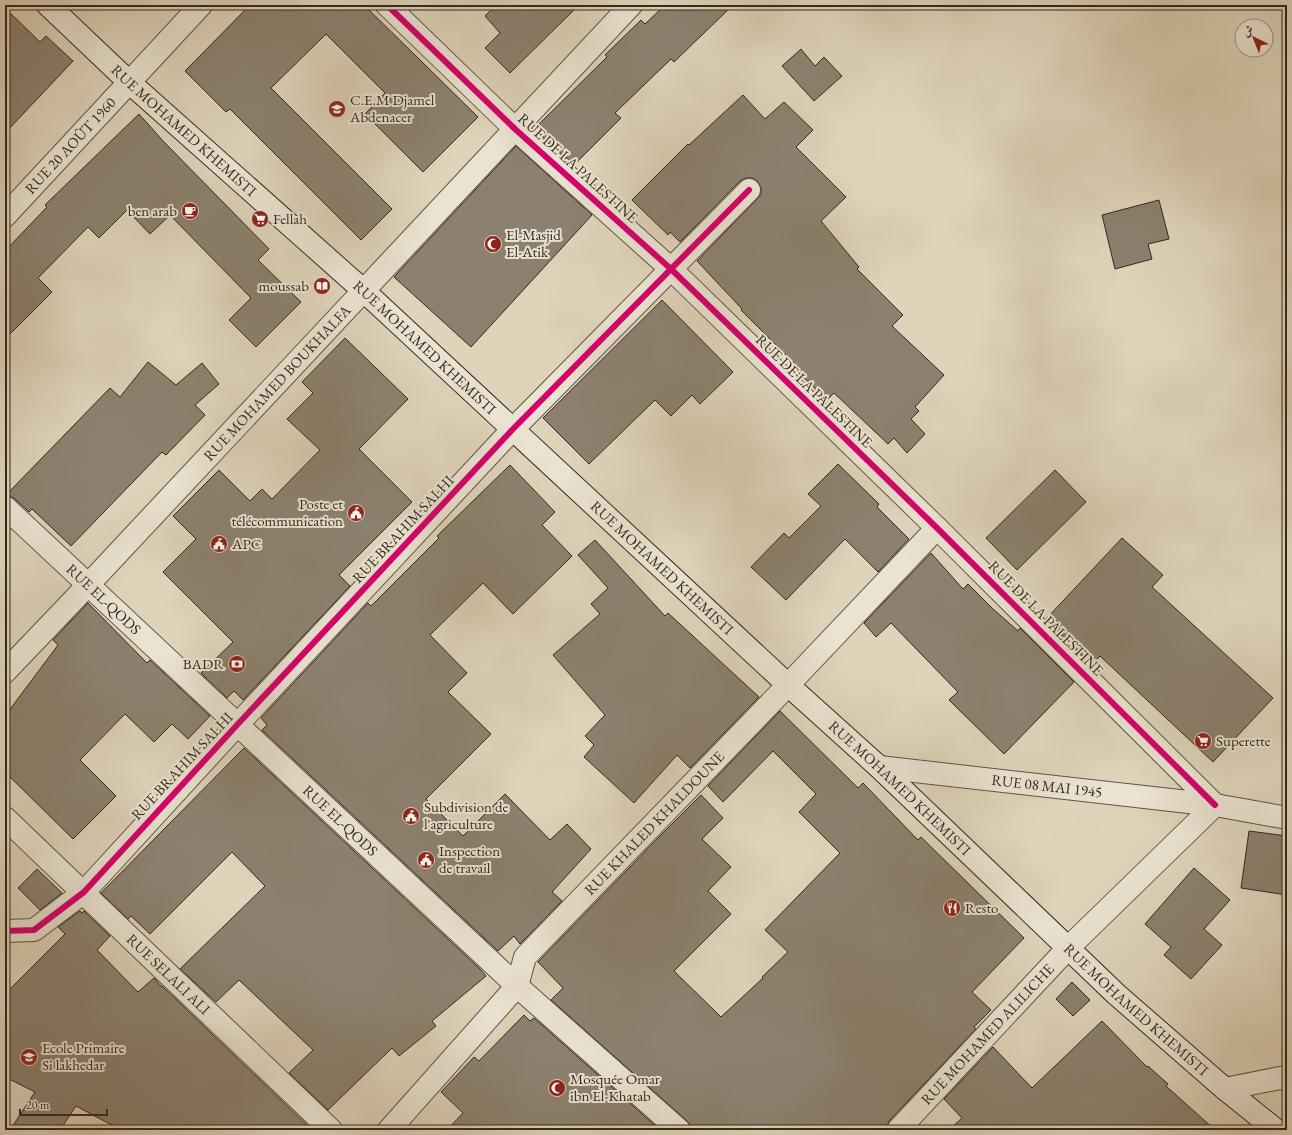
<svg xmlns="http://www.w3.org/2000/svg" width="1292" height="1135" font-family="'EB Garamond',Amiri,serif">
	<rect width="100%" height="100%" fill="#dfd4ba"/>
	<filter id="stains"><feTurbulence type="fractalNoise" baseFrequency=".005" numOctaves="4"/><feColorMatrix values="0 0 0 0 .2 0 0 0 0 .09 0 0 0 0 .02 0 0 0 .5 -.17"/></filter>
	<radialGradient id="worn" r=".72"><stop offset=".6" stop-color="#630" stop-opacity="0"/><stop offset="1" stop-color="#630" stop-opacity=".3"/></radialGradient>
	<g fill="#8c8170" stroke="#33281f">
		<path d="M250 5H364L478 117 423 172 365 114 385 93 326 34 271 88 392 209 361 240 230 109 226 112 185 71Z"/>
		<path d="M496 5H579L510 73 485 48 500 33 485 16Z"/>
		<path d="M665 5H733L674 62 671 59 615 113 621 118 574 165 534 129 607 57 605 55 641 20 645 24Z"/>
		<path d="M5 8 40 42 46 36 73 61 5 133Z"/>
		<path d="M801 49 815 66 824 57 842 76 814 101 782 66Z"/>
		<path d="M743 95 765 119 784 102 813 130 796 147 846 197 821 221 859 267 857 269 903 315 892 326 944 375 915 407 919 411 911 419 925 434 907 453 894 438 888 444 834 393 827 400 794 368 797 366 741 310 742 309 697 261 758 198 761 194V187L757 181 753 178H746L740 181 680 242 670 232 668 235 632 200 688 144 689 145Z"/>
		<path d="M139 114 164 142 269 249 258 260 301 302 256 347 229 320 251 298 170 215 150 234 127 210 99 238 88 227 38 278 52 292 5 339V251L47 207 45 205Z"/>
		<path d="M516 146 592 215 471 347 394 277Z"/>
		<path d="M1159 200 1169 239 1148 244 1152 259 1115 269 1102 215Z"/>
		<path d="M662 300 733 372 700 404 692 395 671 416 655 400 589 464 543 418Z"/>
		<path d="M345 338 408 399 359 449 412 502 339 575 350 586 243 700 234 691 227 698 201 673 233 642 163 572 196 539 173 516 219 470 250 501 262 489 272 499 320 450 287 419 313 393 302 382Z"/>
		<path d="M148 362 176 385 202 363 219 384 195 405 205 415 166 455 162 452 71 546 32 509 29 512 14 498 6 495 110 388 120 397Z"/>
		<path d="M838 464 879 504 877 507 909 539 878 572 845 539 786 600 751 567 784 533 789 538 821 506 808 494Z"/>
		<path d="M510 465 555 512 542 525 572 556 513 614 483 583 430 635 467 673 448 692 491 734 426 799 463 836 505 794 550 840 567 824 591 849 552 892 562 901 520 944 514 936 498 951 262 730 267 725 261 718 368 603 371 606 439 538 437 536Z"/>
		<path d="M1055 470 1086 502 1017 570 986 538Z"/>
		<path d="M1122 538 1163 575 1152 587 1273 698 1213 762 1100 656 1092 665 1046 619Z"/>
		<path d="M595 540 665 616 668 613 759 697 690 768 677 755 634 803 584 757 594 745 585 736 605 715 553 655 600 614 591 604 608 588 578 555Z"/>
		<path d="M931 553 963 589 968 584 992 608 1018 631 1020 628 1074 682 1004 754 949 700 958 692 891 623 876 637 864 623Z"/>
		<path d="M88 603 147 663 150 660 210 716 188 739 172 724 154 742 125 714 80 760 116 796 73 839 5 772V716L58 645 53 640Z"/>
		<path d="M780 711 858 788 863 783 918 840 921 837 1024 938 972 992 991 1010 974 1027 976 1029 889 1121 886 1130H691V1126L687 1121 551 1000 563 988 538 962 660 836 701 795 723 818 702 839 731 867 708 891 731 914 674 971 721 1017 763 978 762 977 788 952 765 930 840 853 799 812 816 794 773 751 723 802 708 786Z"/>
		<path d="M244 748 480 969 486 976 432 1021 436 1026 399 1056 392 1048 328 1110 289 1073 313 1050 239 980 216 1002 180 969 265 886 232 852 150 934 131 916 128 919 101 893Z"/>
		<path d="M1249 831 1287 836V895L1241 888Z"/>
		<path d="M1194 868 1230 900 1204 929 1222 945 1191 979 1164 955 1171 947 1145 924Z"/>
		<path d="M37 869 62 893 40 910 18 888Z"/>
		<path d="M80 911 82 913 84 911 110 936 97 950 138 992 154 978 162 987V986L310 1128 308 1130H121L76 1106 60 1130H10L35 1092 5 1077V994L65 934 58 927Z"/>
		<path d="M1072 982 1090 1000 1073 1016 1056 999Z"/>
		<path d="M524 1015 530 1021 534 1018 660 1130H447L463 1113 441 1092 474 1057 479 1061Z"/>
		<path d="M1102 1021 1147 1067 1148 1066 1168 1084 1166 1086 1215 1130H949L962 1118 944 1099 993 1047 1032 1088Z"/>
	</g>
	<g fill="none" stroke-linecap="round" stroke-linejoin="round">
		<g stroke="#5e5346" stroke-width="24">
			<g id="street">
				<path d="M387 5 515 129 671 269 937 528 1215 805"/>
				<path id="s1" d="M5 216 201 5"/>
				<path id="s2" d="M5 507 517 986 679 1130"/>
				<path id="s3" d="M5 672 88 585 631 5"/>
				<path id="s4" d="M879 767 1215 805 1287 818"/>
				<path id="s5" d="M5 818 331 1130"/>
				<path d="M5 931 34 930 84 892 237 725 512 430 749 190"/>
				<path d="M1225 1089 1280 1078 1287 1079"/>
				<path id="s6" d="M389 1130 517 986 525 957 788 685 937 528"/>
				<path id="s7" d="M898 1130 1068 948 1215 805"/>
			</g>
		</g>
		<g stroke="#33281f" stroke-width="24">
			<g id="secondary">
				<path id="s8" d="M48 5 129 82 364 291 788 685 879 767 1116 994 1225 1089 1276 1130"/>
			</g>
		</g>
		<use href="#street" stroke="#eae3d2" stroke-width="22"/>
		<use href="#secondary" stroke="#eae3d2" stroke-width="22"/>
		<g stroke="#eae3d2" stroke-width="8">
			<g id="cycleway">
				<path d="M387 5 515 129 671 269 937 528 1215 805"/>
				<path d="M5 931 34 930 84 892 237 725 512 430 749 190"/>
			</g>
		</g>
		<use href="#cycleway" stroke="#d6006c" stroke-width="6"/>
	</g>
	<defs>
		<g id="school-disc" transform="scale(0.9)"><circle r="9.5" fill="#8f2418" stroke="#eae3d2"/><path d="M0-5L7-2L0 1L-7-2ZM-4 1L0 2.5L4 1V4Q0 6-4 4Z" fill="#fff"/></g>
		<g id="cafe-disc" transform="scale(0.9)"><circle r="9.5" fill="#8f2418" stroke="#eae3d2"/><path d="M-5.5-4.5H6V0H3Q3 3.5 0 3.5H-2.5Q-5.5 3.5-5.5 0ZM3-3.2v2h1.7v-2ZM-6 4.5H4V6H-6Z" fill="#fff"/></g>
		<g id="supermarket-disc" transform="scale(0.9)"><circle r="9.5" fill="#8f2418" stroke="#eae3d2"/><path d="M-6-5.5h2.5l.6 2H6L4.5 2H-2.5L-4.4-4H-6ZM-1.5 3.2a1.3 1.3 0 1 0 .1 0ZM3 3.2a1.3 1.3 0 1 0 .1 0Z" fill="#fff"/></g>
		<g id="mosque-disc" transform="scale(0.9)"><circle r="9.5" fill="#8f2418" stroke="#eae3d2"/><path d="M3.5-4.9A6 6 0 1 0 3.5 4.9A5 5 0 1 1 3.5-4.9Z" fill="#fff"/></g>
		<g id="library-disc" transform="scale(0.9)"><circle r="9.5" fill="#8f2418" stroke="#eae3d2"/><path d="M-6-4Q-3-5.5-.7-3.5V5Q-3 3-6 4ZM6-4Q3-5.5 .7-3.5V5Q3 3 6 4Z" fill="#fff"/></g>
		<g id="civic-disc" transform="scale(0.9)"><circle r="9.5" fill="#8f2418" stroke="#eae3d2"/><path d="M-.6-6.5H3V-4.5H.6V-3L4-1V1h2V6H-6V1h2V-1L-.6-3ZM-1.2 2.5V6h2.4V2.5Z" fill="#fff"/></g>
		<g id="bank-disc" transform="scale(0.9)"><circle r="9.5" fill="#8f2418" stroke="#eae3d2"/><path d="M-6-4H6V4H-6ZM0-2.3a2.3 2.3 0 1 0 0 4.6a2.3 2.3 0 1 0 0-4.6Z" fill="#fff"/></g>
		<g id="restaurant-disc" transform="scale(0.9)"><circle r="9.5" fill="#8f2418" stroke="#eae3d2"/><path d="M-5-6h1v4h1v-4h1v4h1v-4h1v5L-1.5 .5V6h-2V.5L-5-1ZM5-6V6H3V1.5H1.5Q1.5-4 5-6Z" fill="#fff"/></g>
	</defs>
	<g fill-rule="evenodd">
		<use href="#school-disc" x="337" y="109"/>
		<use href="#cafe-disc" x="190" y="211"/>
		<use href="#supermarket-disc" x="260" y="219"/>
		<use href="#mosque-disc" x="493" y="244"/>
		<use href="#library-disc" x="322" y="286"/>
		<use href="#civic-disc" x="356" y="513"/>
		<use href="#civic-disc" x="219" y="544"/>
		<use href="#bank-disc" x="237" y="664"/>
		<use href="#supermarket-disc" x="1203" y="741"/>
		<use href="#civic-disc" x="411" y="816"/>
		<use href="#civic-disc" x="426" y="860"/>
		<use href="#restaurant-disc" x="952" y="908"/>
		<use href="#school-disc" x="29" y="1057"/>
		<use href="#mosque-disc" x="557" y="1088"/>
	</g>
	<g text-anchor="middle" stroke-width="4" stroke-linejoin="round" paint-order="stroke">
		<g font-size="15" fill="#33281f" stroke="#eae3d2" text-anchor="start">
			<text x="350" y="105">C.E.M Djamel<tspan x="350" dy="17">Abdenacer</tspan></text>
			<text x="177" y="216" text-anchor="end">ben arab</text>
			<text x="273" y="224">Fellah</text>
			<text x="506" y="240">El-Masjid<tspan x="506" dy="17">El-Atik</tspan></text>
			<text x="309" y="291" text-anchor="end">moussab</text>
			<text x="343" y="509" text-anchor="end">Poste et<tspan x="343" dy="17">télécommunication</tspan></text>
			<text x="232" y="549">APC</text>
			<text x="224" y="669" text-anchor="end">BADR</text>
			<text x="1216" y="746">Superette</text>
			<text x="424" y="812">Subdivision de<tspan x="424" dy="17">l'agriculture</tspan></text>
			<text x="439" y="856">Inspection<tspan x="439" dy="17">de travail</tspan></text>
			<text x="965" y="913">Resto</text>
			<text x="42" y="1053">Ecole Primaire<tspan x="42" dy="17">Si lakhedar</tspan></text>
			<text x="570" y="1084">Mosquée Omar<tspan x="570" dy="17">ibn El-Khatab</tspan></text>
		</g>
		<g font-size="15" fill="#33281f" stroke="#eae3d2">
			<text dy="5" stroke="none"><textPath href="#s8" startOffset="185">RUE MOHAMED KHEMISTI</textPath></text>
			<text dy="5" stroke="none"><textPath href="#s1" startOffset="96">RUE 20 AOÛT 1960</textPath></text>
			<text transform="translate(578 168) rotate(42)" y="5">RUE DE LA PALESTINE</text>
			<text dy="5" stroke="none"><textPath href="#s8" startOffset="509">RUE MOHAMED KHEMISTI</textPath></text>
			<text dy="5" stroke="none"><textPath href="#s3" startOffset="397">RUE MOHAMED BOUKHALFA</textPath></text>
			<text transform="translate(814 391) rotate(44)" y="5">RUE DE LA PALESTINE</text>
			<text transform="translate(403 529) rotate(-47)" y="5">RUE BRAHIM SALHI</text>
			<text dy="5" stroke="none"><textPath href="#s8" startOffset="833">RUE MOHAMED KHEMISTI</textPath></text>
			<text dy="5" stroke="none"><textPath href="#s2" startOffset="135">RUE EL-QODS</textPath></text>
			<text transform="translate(1046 618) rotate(45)" y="5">RUE DE LA PALESTINE</text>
			<text transform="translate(182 766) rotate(-47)" y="5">RUE BRAHIM SALHI</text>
			<text dy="5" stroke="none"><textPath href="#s4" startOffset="169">RUE 08 MAI 1945</textPath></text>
			<text dy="5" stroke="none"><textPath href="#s8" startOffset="1157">RUE MOHAMED KHEMISTI</textPath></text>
			<text dy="5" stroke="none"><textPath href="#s2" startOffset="459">RUE EL-QODS</textPath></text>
			<text dy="5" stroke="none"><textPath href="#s6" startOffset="409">RUE KHALED KHALDOUNE</textPath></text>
			<text dy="5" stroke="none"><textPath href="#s5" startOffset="226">RUE SELALI ALI</textPath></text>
			<text dy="5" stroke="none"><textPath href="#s8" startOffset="1481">RUE MOHAMED KHEMISTI</textPath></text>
			<text dy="5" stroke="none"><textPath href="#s7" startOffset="131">RUE MOHAMED ALILICHE</textPath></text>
		</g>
	</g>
	<rect width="1292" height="1135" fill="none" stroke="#dfd4ba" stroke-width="20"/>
	<rect x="6" y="6" width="1280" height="1123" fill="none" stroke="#33281f" stroke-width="2"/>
	<rect x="10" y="10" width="1272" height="1115" fill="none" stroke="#33281f"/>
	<g transform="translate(1254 38) rotate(317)"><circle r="19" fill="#eae3d2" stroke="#a1988a"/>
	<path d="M0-3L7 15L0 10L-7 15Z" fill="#8f2418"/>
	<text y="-6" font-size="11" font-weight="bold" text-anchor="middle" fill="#33281f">ش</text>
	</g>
	<path d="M20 1109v6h87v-6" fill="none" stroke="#33281f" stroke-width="2"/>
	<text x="26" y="1109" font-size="12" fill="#33281f" stroke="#eae3d2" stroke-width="3" paint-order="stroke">20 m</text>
	<rect width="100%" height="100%" filter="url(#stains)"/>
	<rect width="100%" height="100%" fill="url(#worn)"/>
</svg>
